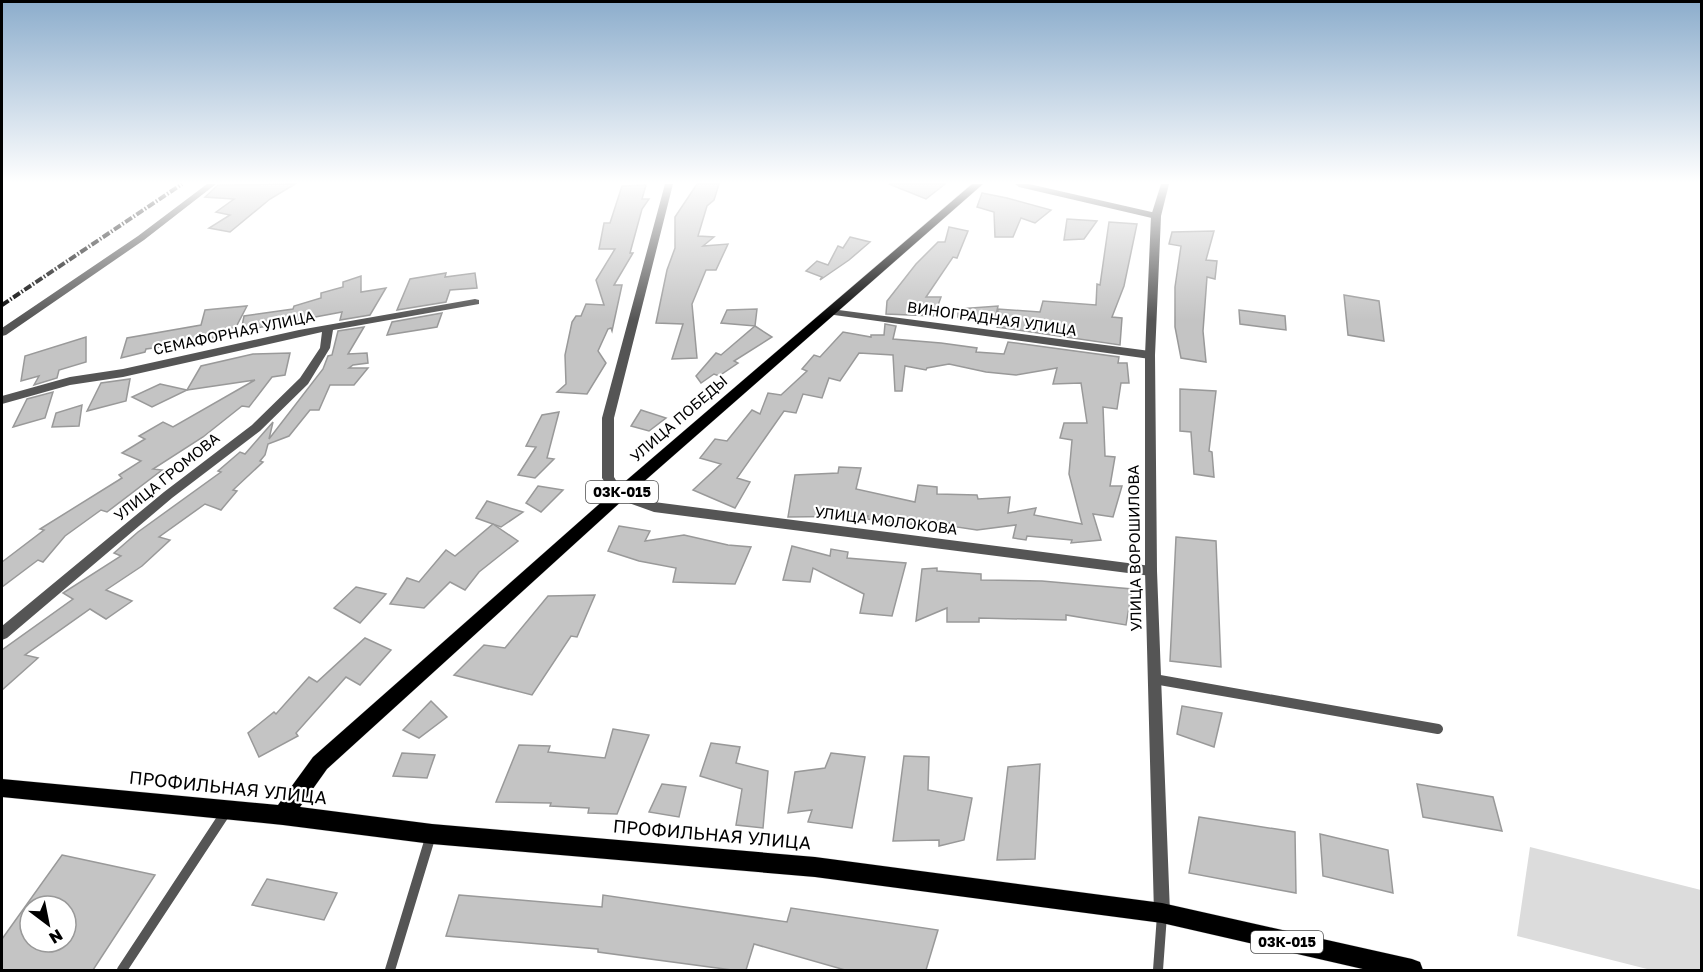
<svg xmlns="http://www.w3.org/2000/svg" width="1703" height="972" font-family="'Golos Text',sans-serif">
	<rect width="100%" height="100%" fill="#fff"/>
	<path fill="#dcdcdc" d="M1530 847 1701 890V970H1651L1517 936Z"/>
	<g fill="#c4c4c4" stroke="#999" stroke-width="1.5" fill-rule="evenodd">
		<path d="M295 184 270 199 230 232 209 228 230 215 216 212 234 199 205 197 218 185Z"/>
		<path d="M697 184H719L714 200 707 206 698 236 714 237 703 246 728 244 716 270H706L692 304 697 358 672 359 683 324 656 323 667 270 675 248V217Z"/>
		<path d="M889 184H945L926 199Z"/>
		<path d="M646 185 642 199H649L642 209 630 253H633L614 285H622L612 331 611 328 608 329 598 351 606 363 587 394 557 392 566 384 565 355 572 322 576 316H581L586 304 604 305 596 280 615 249H599L604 223H610L622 186Z"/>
		<path d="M982 193 1007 198 1051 210 1035 223 1021 218 1013 237H995L994 212 977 207Z"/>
		<path d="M1067 219 1097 221 1084 239 1064 240Z"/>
		<path d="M1109 222 1137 224 1124 286 1112 317 1122 318 1120 345 997 327 998 309 1040 312 1043 301 1096 305 1097 284 1100 285Z"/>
		<path d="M949 227 968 231 957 258 953 257 926 297H941L934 316 886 314 887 301 916 264 938 242H945Z"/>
		<path d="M1214 231 1206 260 1217 261 1215 279 1207 277 1203 331 1206 362 1181 358 1175 327V287L1181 246 1169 244 1172 232Z"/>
		<path d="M850 237 870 242 849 260 820 280 822 277 806 271 817 261 828 265 838 246 843 248Z"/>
		<path d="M446 273 445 277 475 273 477 288 450 290 446 302 397 310 410 279Z"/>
		<path d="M361 276V292L386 288 370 315 340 320 342 312 241 331 244 316 293 309 294 306 321 298V293L343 287V282Z"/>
		<path d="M1344 295 1379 301 1384 341 1348 335Z"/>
		<path d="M247 306 236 327 216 331 214 338H194L192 343 146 349 145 352 121 358 127 338 201 325 205 310Z"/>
		<path d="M998 306 995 320 958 317V309Z"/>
		<path d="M757 309 755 326 721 323 727 310Z"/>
		<path d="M1239 310 1285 316 1286 330 1240 324Z"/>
		<path d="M442 313 437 327 387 335 392 322Z"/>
		<path d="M885 324 896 326 893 339 941 343 977 348 976 352 1004 354 1008 342 1119 357 1118 363H1127L1129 383H1121L1117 409 1103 407 1105 456 1115 457 1110 486H1122L1113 517 1093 514 1101 540 1071 543 1072 540 1027 536 1026 540 1013 538 1016 525 977 530 950 526 951 523 916 525 867 519 868 516 788 517 795 475 838 473 839 467 861 468 856 489 915 502 918 485 937 487V494L977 495 978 499 1010 497 1008 513 1036 508 1034 515 1082 524 1069 474 1072 440 1060 438 1064 423H1087L1081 383 1053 384 1057 368 1016 375 986 372 949 364 927 368 926 370 905 366 902 391H895L893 355 859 353 840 381 829 378 822 398 803 394 796 413 784 411 737 478 750 482 735 508 693 490 721 464 700 458 715 439 727 441 752 410 760 414 768 393 781 395 807 371 802 369 814 355 820 357 843 332 871 337V335H884Z"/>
		<path d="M755 326 772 337 734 361 738 363 719 376 714 374 701 383 696 376 716 353 721 355Z"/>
		<path d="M364 327 348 354 367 353 368 363 353 365 349 368H368L354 385H330L319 410H310L289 436 268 444 265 455 260 461 263 462 233 490 237 491 221 510 205 504 159 537 170 540 142 566 106 590 132 601 106 619 90 609 25 655 38 658 2 690V650L73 599 63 593 121 556 114 553 138 532 221 472 218 471 240 452 245 454 273 422 269 439 323 369 328 356 332 355 338 331Z"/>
		<path d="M86 337V362L59 370 57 378 34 385 39 376 21 381 25 356Z"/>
		<path d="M290 353 285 375 272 377 249 407 242 406 203 437 153 469 162 470 107 512 101 510 65 536 43 562 38 560 2 587V562L44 530 40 529 122 478 119 475 141 461 122 453 145 439 139 436 163 422 173 427 255 380 187 390 201 366 253 354Z"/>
		<path d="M130 379 126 401 87 411 101 383Z"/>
		<path d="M160 384 187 390 152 407 132 397Z"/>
		<path d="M1180 389 1216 391 1209 451 1212 452 1214 477 1194 474 1191 432 1180 431Z"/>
		<path d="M53 392 45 418 13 427 27 399Z"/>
		<path d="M82 405 79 426 52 427 56 413Z"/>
		<path d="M641 410 666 418 649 431 631 426Z"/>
		<path d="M559 412 547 458 554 459 535 478 518 475 536 447 526 446 542 415Z"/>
		<path d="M538 486 563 490 541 512 526 503Z"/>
		<path d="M487 501 523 512 501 527 476 518Z"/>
		<path d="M493 524 518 541 479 572 465 590 450 582 424 608 390 604 407 578 419 582 446 550 455 556Z"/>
		<path d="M619 526 650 531 645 541 684 535 728 545 751 547 735 584 673 582 676 568 639 561 608 551Z"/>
		<path d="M1176 537 1216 541 1221 667 1170 661Z"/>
		<path d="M792 546 830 556 831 549 848 552 847 558 906 563 892 616 860 613 864 594 813 568 810 582 783 580Z"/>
		<path d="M937 568V571L981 574V580L1042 581 1132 589 1126 625 1066 615V620L979 618V622H947V608L916 621 922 569Z"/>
		<path d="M356 587 386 594 360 623 334 608Z"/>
		<path d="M595 595 577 637 571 636 532 695 454 675 484 645 505 648 548 596Z"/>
		<path d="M365 638 391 650 360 685 346 677 296 733 298 736 259 757 248 733 274 712 276 714 309 677 317 682Z"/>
		<path d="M431 701 447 717 419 738 403 730Z"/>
		<path d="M1182 706 1222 713 1214 747 1177 734Z"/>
		<path d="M613 729 649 735 617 814 588 813 589 808 550 806 551 803 496 802 519 745 550 746 548 752 605 758Z"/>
		<path d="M711 743 740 747 736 763 768 771 763 828 736 825 742 789 700 776Z"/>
		<path d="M402 753 435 755 427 778 393 776Z"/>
		<path d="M831 753 865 757 852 828 808 822 812 810 788 813 795 772 825 768Z"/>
		<path d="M904 756 929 757 928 790 972 798 964 840 939 846V840L893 841Z"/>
		<path d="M1040 764 1035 859 997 860 1008 767Z"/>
		<path d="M662 784 686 787 679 817 649 812Z"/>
		<path d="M1417 784 1493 797 1502 831 1423 817Z"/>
		<path d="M1199 817 1295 832 1296 893 1189 873Z"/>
		<path d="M1320 834 1388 850 1393 893 1323 876Z"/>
		<path d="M62 855 155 875 93 970H2V939ZM30 906H66V942H30Z"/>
		<path d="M267 879 337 893 324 920 252 905Z"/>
		<path d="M459 895 602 907 603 895 787 922 791 908 938 930 926 970H845L754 944 746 970H732L598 952V949L446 936Z"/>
	</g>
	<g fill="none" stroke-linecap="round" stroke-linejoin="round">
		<g stroke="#dbdbdb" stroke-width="1">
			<path id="primary" d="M972 184H983L624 499 327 769 300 807 432 824 815 857 1162 903 1412 959 1420 962 1423 970H1367L1162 923 815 877 432 844 283 825 2 797V779L278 805 313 757 614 491Z"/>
		</g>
		<g stroke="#555" stroke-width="10">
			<path d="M1154 679 1438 729"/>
			<path d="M122 970 226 812"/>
			<path d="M390 970 431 835"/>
			<path d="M1158 970 1162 915"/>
		</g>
		<g fill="#555" fill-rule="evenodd">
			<path d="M207 184H216L144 240 6 335 2 336V328L138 236Z"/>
			<path d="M665 184H673L614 418V477L623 492 654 502 1151 566 1156 567 1157 571 1156 575 1151 576 654 512 615 498 604 481 602 478V418Z"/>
			<path d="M1015 184H1029L1156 213 1161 216 1156 219 1019 187Z"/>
			<path d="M475 299 479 300V304L333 330 330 348 308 384 260 431 172 498 7 638 2 640V626L164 492 252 425 300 378 320 348 322 332 123 377 70 385 2 404V396L70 377 123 369 299 330Z"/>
			<path d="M831 309 1150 351 1155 355 1150 359 827 314V310Z"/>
		</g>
		<path fill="#555" fill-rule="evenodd" d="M1161 184H1169L1161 216 1155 355 1157 571 1170 913 1168 919 1162 921 1156 919 1154 913 1145 571V355L1151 216Z"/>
		<use href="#primary" fill="#000" fill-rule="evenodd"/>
		<path stroke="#000" stroke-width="4" stroke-dasharray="8 2 1.5 2" stroke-linecap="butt" d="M2 305 182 184"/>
	</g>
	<linearGradient id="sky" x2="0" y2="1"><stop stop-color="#8cadcc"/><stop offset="0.57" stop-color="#fff"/><stop offset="1" stop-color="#fff" stop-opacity="0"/></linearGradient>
	<rect width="1703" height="320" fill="url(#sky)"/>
	<g text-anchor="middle" stroke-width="4.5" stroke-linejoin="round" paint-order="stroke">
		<g fill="#fff" stroke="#4c4c4c" stroke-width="1.5">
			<rect x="586" y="481" width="72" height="22" rx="4.5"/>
			<rect x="1251" y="931" width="72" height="22" rx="4.5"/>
		</g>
		<g font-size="14" font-weight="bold" fill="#000">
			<text x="622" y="497">03К-015</text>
			<text x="1287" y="947">03К-015</text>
		</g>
		<g font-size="15" fill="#000" stroke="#fff">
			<text transform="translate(992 319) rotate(8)" y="5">ВИНОГРАДНАЯ УЛИЦА</text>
			<text transform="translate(234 333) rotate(-12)" y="5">СЕМАФОРНАЯ УЛИЦА</text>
			<text transform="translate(679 419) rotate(-41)" y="5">УЛИЦА ПОБЕДЫ</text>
			<text transform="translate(167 477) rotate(-39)" y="5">УЛИЦА ГРОМОВА</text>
			<text transform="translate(886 521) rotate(7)" y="5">УЛИЦА МОЛОКОВА</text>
			<text transform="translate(1135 548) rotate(-91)" y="5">УЛИЦА ВОРОШИЛОВА</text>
		</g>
		<g font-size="18" fill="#000" stroke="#fff">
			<text transform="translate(228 788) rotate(6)" y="6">ПРОФИЛЬНАЯ УЛИЦА</text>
			<text transform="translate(712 835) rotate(5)" y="6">ПРОФИЛЬНАЯ УЛИЦА</text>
		</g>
	</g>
	<rect width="1703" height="972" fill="none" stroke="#000000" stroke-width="6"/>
	<g transform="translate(48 924) rotate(148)"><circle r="28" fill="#ffffff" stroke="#999999" stroke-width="1.5"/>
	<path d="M0-4.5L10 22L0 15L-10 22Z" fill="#000000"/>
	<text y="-9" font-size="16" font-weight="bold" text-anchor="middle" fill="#000000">N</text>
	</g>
</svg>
